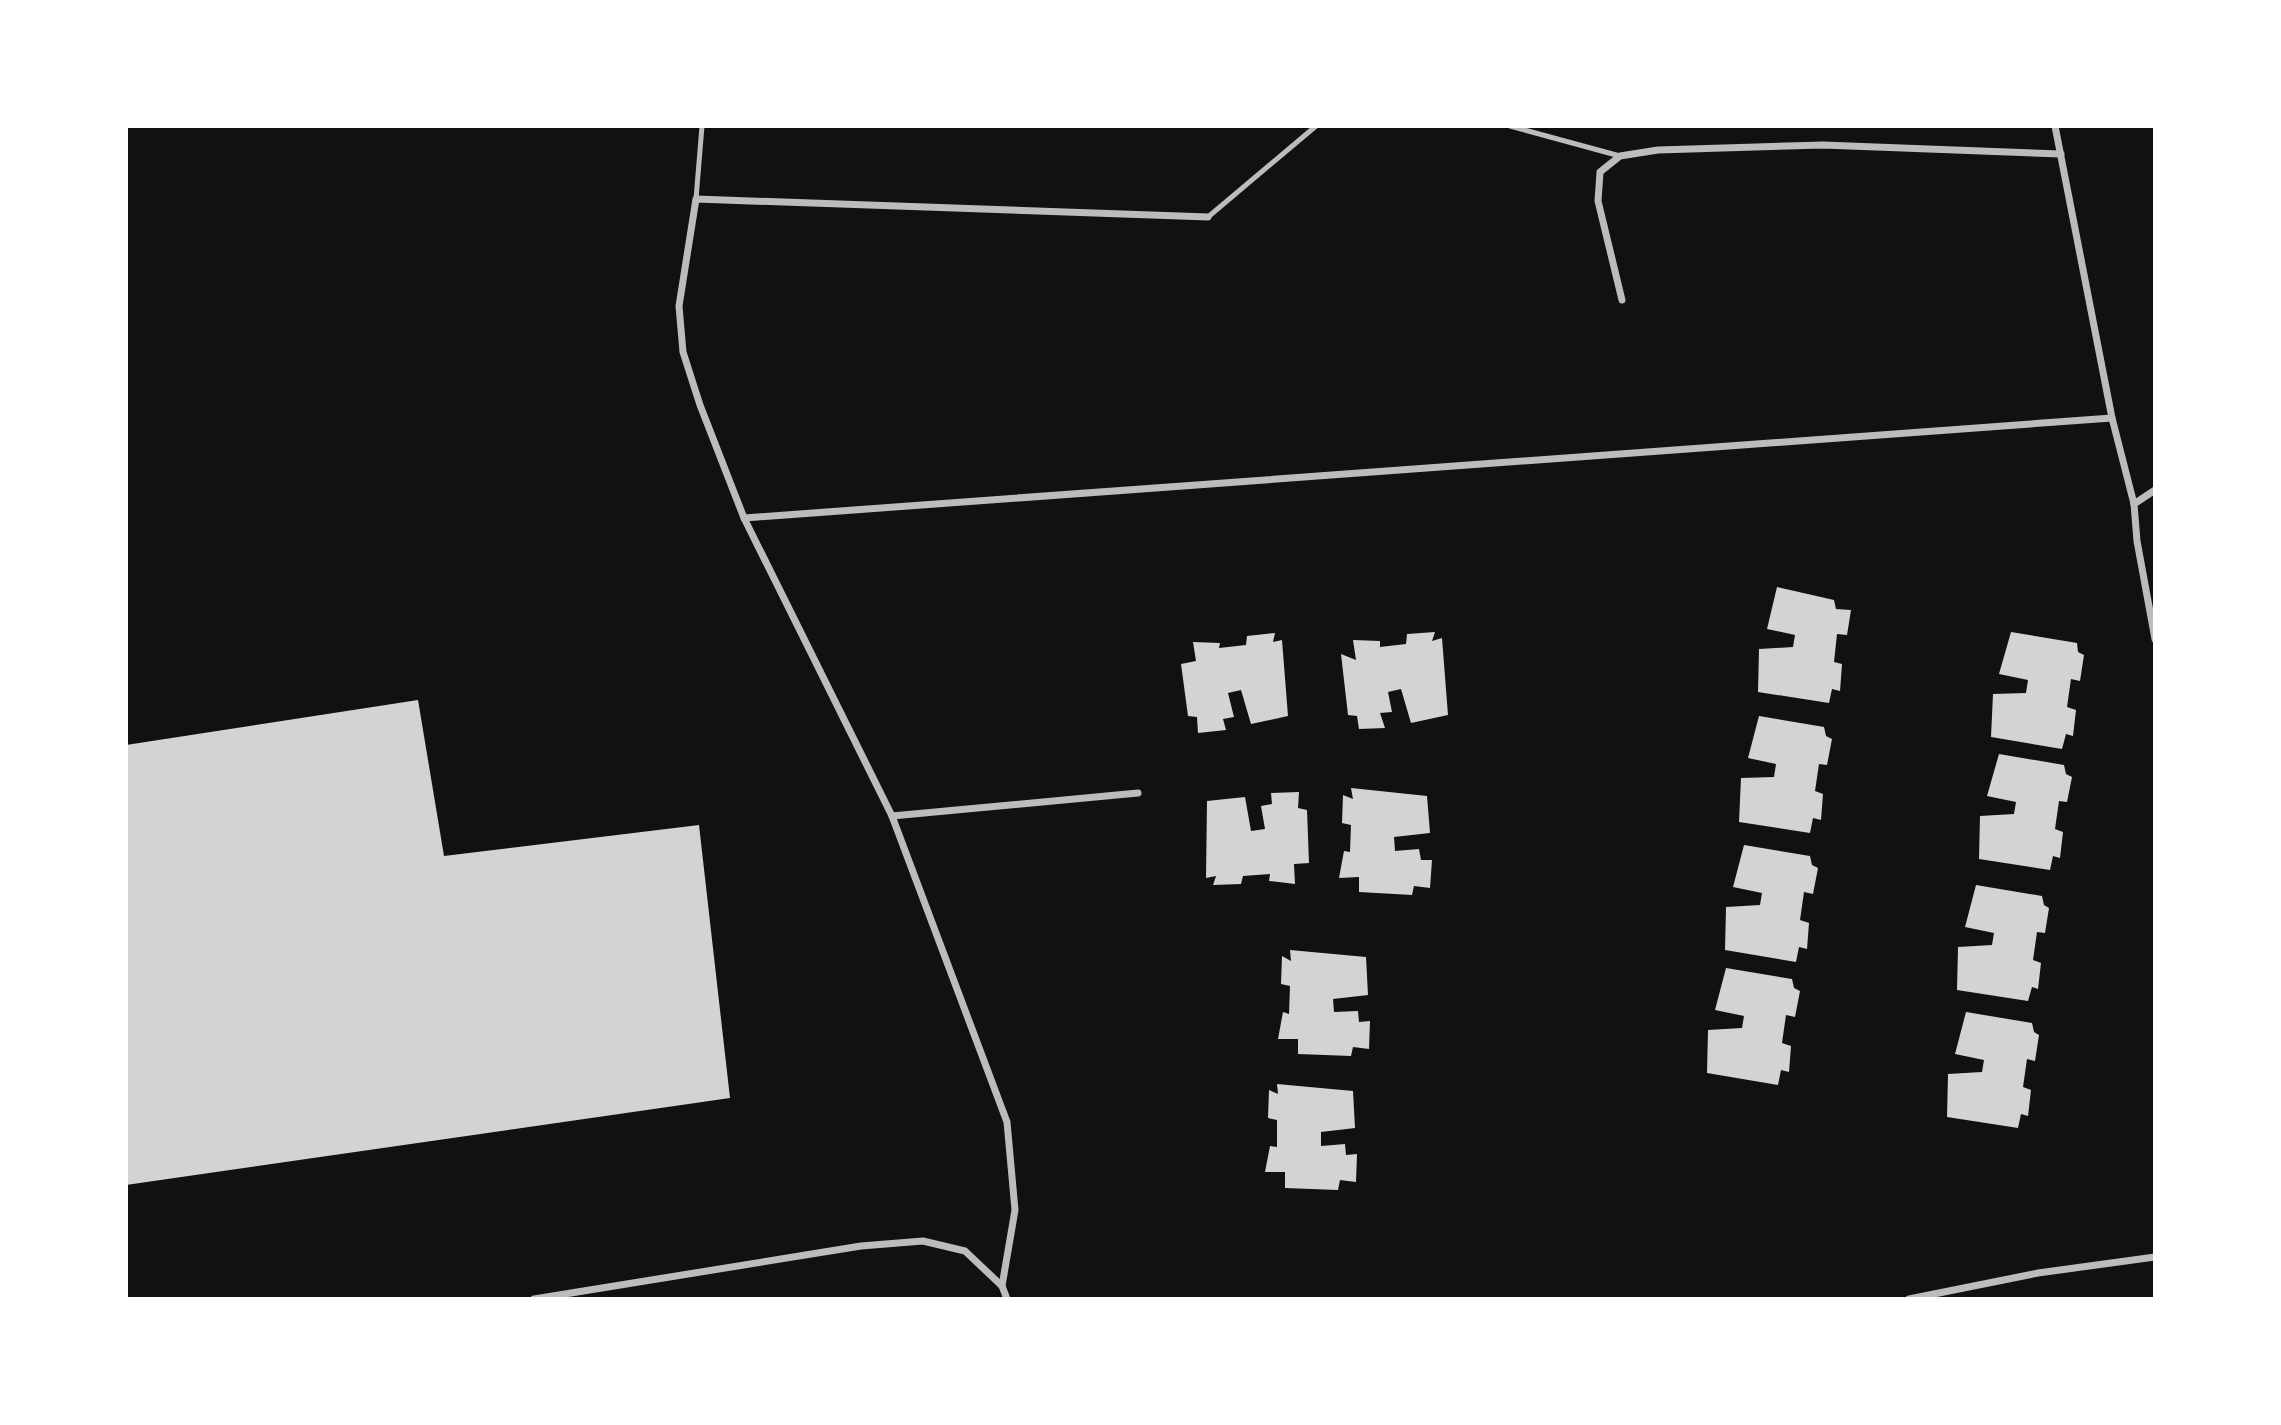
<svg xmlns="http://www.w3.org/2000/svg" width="2281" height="1425" font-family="Quicksand,sans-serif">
	<rect width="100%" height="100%" fill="#111"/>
	<g fill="#d3d3d3">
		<path d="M1777 587 1834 600 1836 609 1851 610 1847 635 1837 634 1834 662 1842 664 1840 691 1832 689 1829 703 1758 692 1759 649 1793 647 1795 635 1767 629Z"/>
		<path d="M1435 632 1432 641 1442 638 1448 715 1411 723 1401 689 1388 692 1392 712 1380 713 1385 728 1359 729 1357 716 1348 715 1341 654 1356 660 1353 640 1380 641V647L1406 644 1407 634Z"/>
		<path d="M2011 632 2077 643 2078 652 2084 655 2080 681 2071 679 2067 707 2076 710 2073 736 2066 734 2062 749 1991 737 1993 694 2026 693 2028 680 1999 674Z"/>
		<path d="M1275 633 1273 642 1282 640 1288 716 1251 724 1241 690 1228 693 1234 717 1223 719 1226 730 1198 733 1197 717 1188 716 1181 664 1196 661 1193 642 1220 643 1219 648 1246 645 1247 636Z"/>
		<path d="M418 700 444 856 699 825 730 1098 126 1185V745Z"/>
		<path d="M1759 716 1824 727 1826 736 1832 739 1827 765 1819 764 1815 791 1823 794 1821 820 1813 818 1810 833 1739 822 1741 778 1774 777 1776 764 1748 758Z"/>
		<path d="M1999 754 2064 765 2066 774 2072 777 2067 802 2059 801 2055 829 2063 832 2060 858 2053 856 2050 870 1979 859 1980 816 2014 814 2016 802 1987 796Z"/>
		<path d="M1351 788 1427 796 1430 833 1394 837 1395 851 1419 849 1421 860H1432L1430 888 1414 886 1412 895 1359 892V877L1339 878 1344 851 1350 852 1351 825 1342 823 1343 795 1353 799Z"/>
		<path d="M1299 792 1298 808 1307 810 1309 863 1294 864 1295 884 1269 881 1270 874 1243 876 1241 884 1213 885 1216 876 1206 878 1207 801 1245 797 1251 831 1265 829 1261 806 1272 804 1271 793Z"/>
		<path d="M1744 845 1810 856 1812 865 1818 868 1813 894 1804 892 1800 920 1809 923 1807 949 1799 947 1796 962 1725 950 1726 907 1760 905 1762 893 1733 887Z"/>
		<path d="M1976 885 2042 896 2044 905 2049 908 2045 933 2037 932 2033 960 2041 963 2038 989 2032 987 2028 1001 1957 990 1958 947 1992 945 1994 933 1965 927Z"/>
		<path d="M1290 950 1366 957 1368 995 1333 999 1334 1012 1358 1011 1359 1022 1370 1021 1369 1049 1353 1047 1351 1056 1298 1054V1039H1278L1283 1012 1289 1014 1290 986 1281 984 1282 956 1291 961Z"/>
		<path d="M1726 968 1792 979 1794 988 1800 991 1795 1017 1786 1015 1782 1043 1791 1046 1789 1072 1781 1070 1778 1085 1707 1073 1708 1030 1742 1028 1744 1016 1715 1010Z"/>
		<path d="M1966 1012 2032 1023 2034 1032 2039 1035 2035 1061 2027 1059 2023 1087 2031 1090 2028 1116 2021 1114 2018 1128 1947 1117 1948 1074 1982 1072 1984 1060 1955 1054Z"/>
		<path d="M1277 1084 1353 1091 1355 1128 1321 1132V1146L1345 1144 1346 1155 1357 1154 1356 1182 1340 1180 1338 1190 1285 1188V1172H1265L1270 1146 1277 1147V1120L1268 1118 1269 1090 1278 1094Z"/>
	</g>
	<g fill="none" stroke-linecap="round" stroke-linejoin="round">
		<g stroke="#bcbcbc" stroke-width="5">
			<path d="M1510 126 1620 156"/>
			<path d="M696 199 702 126"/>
			<path d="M1208 217 1316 126"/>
		</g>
		<g stroke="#bcbcbc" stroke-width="7">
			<path d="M2055 126 2112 418 2134 504 2137 541 2155 639"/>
			<path d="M1622 300 1598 201 1600 172 1620 156 1658 150 1823 145 2061 154"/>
			<path d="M2134 504 2155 490"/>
			<path d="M744 518 2112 418"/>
			<path d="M892 816 1138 793"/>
			<path d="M534 1299 861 1246 923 1241 965 1251 1002 1286"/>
			<path d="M1007 1299 1002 1286 1015 1210 1007 1122 892 816 744 518 700 405 683 352 679 306 696 199 1208 217"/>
			<path d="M1909 1299 2038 1273 2155 1257"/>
		</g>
	</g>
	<rect width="2281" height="1425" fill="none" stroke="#ffffff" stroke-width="256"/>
</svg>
